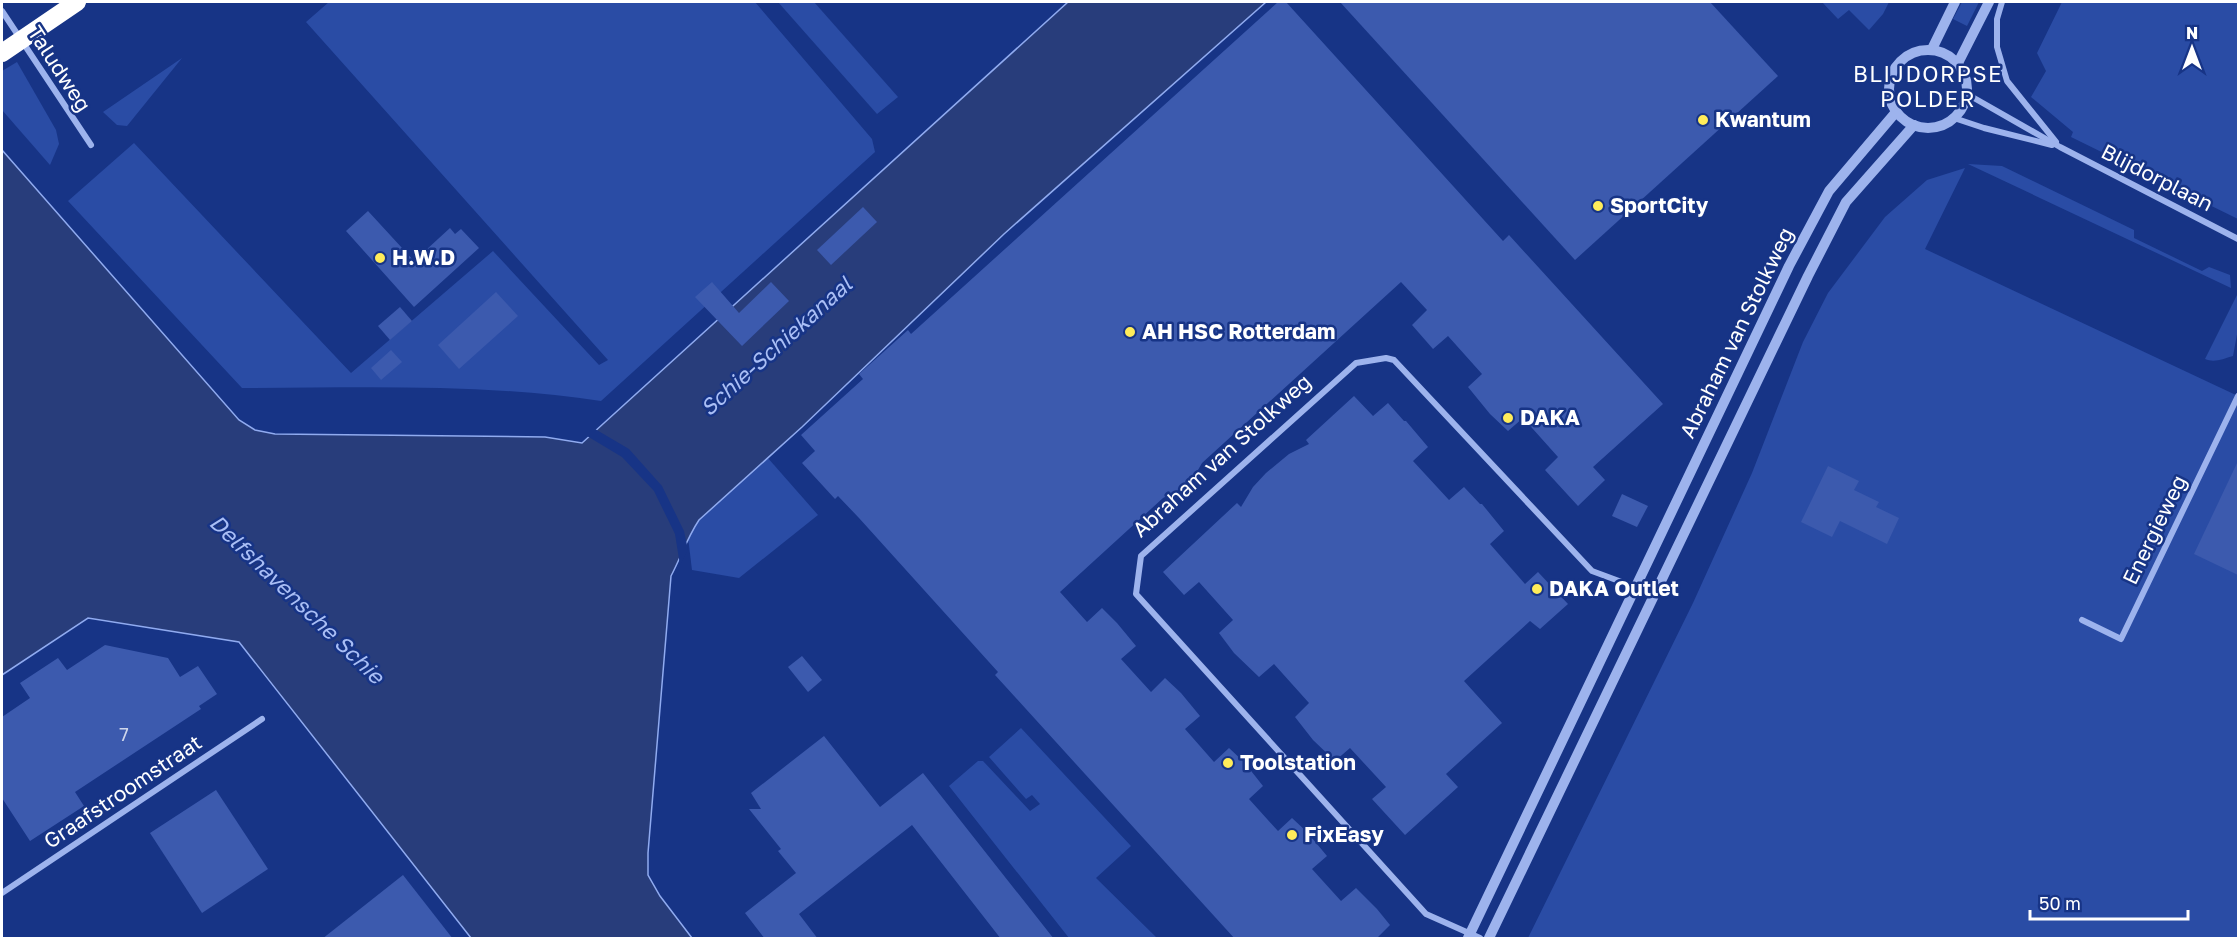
<svg xmlns="http://www.w3.org/2000/svg" width="2240" height="940" font-family="'Golos Text',sans-serif">
	<rect width="100%" height="100%" fill="#173486"/>
	<g fill="#2a4ca5">
		<path d="M329 2H755L872 139 875 152 601 401C484 383 360 388 242 388L68 201 134 143 351 373 493 251 599 365 608 360 306 22Z"/>
		<path d="M778 2H814L898 97 877 114Z"/>
		<path d="M1822 2H1889L1883 14 1869 30 1849 10 1838 19Z"/>
		<path d="M1962 2H1979L1967 26 1953 19Z"/>
		<path d="M2062 2H2238V219L2071 137 2073 132 2031 97 2046 71 2037 53Z"/>
		<path d="M182 58 127 126 117 125 103 112Z"/>
		<path d="M17 62 56 130 59 144 50 165 2 110V71Z"/>
		<path d="M1968 164 2002 166 2134 230V238L2202 271 2209 267 2230 275 2231 288Z"/>
		<path d="M1965 168 1925 249 2238 396V938H1528L1693 603 1752 473 1803 342 1828 293 1885 217 1927 180Z"/>
		<path d="M2238 293V329L2233 356C2223 359 2214 363 2205 359Z"/>
		<path d="M767 457 818 515 739 578 692 570 688 537 699 520Z"/>
		<path d="M1021 728 1131 846 1096 878 1157 938H1069L949 786 978 761H983L1030 811 1040 804 1032 795 1026 799 989 757Z"/>
	</g>
	<path fill="#283d7b" stroke="#90abf0" stroke-width="1.5" d="M1068 2H1266L1004 234 802 427 699 520C687 538 681 557 671 576L648 853V875L660 896 692 938H471L239 642 88 618 2 675V150L239 420 255 430 275 434 545 437 582 443Z"/>
	<path fill="#173486" d="M595 429 629 449 662 486 684 531 688 550 680 565 675 534 654 491 622 457 587 436Z"/>
	<g fill="#3c5aae">
		<path d="M1278 2H1286L1503 241 1509 235 1663 404 1593 467 1605 480 1578 506 1545 470 1558 457 1523 418 1508 431 1490 414 1468 387 1482 374 1448 336 1433 349 1412 325 1427 310 1401 282 1202 463 1190 484 1163 498 1060 592 1087 622 1102 608 1117 623 1136 646 1121 659 1151 692 1165 678 1181 693 1200 716 1185 729 1214 762 1229 748 1244 762 1263 786 1249 799 1278 831 1292 818 1307 832 1327 856 1312 869 1341 901 1356 888 1377 909 1390 925 1376 939H1235L995 675 998 672 859 518 838 496 835 499 802 463 815 451 801 435 863 379 859 374 908 330 911 334Z"/>
		<path d="M1340 2H1710L1778 76 1575 260Z"/>
		<path d="M863 207 877 222 831 265 817 250Z"/>
		<path d="M368 211 414 261 450 228 455 234 461 229 479 248 414 307 346 231Z"/>
		<path d="M712 282 739 313 771 282 789 301 742 346 695 297Z"/>
		<path d="M496 292 518 316 459 369 438 345Z"/>
		<path d="M400 307 412 321 390 340 378 326Z"/>
		<path d="M391 350 402 362 381 380 371 368Z"/>
		<path d="M1354 396 1373 416 1388 403 1404 421H1406L1428 447 1413 461 1449 500 1464 487 1480 504H1482L1504 531 1490 544 1525 584 1538 572 1568 604 1540 629 1530 621 1464 681 1502 723 1446 774 1458 787 1405 835 1372 799 1386 787 1350 748 1335 761 1313 740 1295 717 1309 703 1274 664 1259 677 1234 653 1219 633 1233 620 1199 582 1184 595 1163 572 1237 503 1241 507 1253 487 1266 473 1289 454 1309 444 1306 440Z"/>
		<path d="M2238 461V575L2194 554Z"/>
		<path d="M1828 466 1859 481 1854 490 1879 502 1876 507 1899 518 1887 544 1840 521 1832 537 1801 522Z"/>
		<path d="M1622 494 1648 506 1637 527 1612 516Z"/>
		<path d="M105 645 168 658 180 677 198 666 217 694 199 706 201 709 75 792 84 806 30 841 2 798V717L30 698 20 683 58 658 67 670Z"/>
		<path d="M802 656 822 680 808 692 788 667Z"/>
		<path d="M824 736 880 807 923 773 1054 939H1001L912 825 799 914 818 939H765L745 913 796 873 778 851 781 849 749 809H761L751 793Z"/>
		<path d="M216 790 268 869 202 913 150 833Z"/>
		<path d="M403 875 453 939H322Z"/>
	</g>
	<g fill="none" stroke-linecap="round" stroke-linejoin="round">
		<g stroke="#9db3ed" stroke-width="6">
			<path d="M2002 2 1997 19V47L2007 81 2056 142"/>
			<path d="M2 11 91 145"/>
			<path d="M1967 94 2060 147 2238 239"/>
			<path d="M1954 118 1984 128 2052 145"/>
			<path d="M2082 620 2121 639 2238 396"/>
			<path d="M2 893 262 719"/>
			<path d="M1480 938 1426 914 1136 594 1141 556 1356 363 1386 358 1394 360 1592 571 1654 594"/>
		</g>
		<g stroke="#9db3ed" stroke-width="10">
			<path d="M1932 49 1955 2"/>
			<circle cx="1928" cy="89" r="39"/>
			<path d="M1958 63 1989 2"/>
			<path d="M1468 938 1789 266 1829 191 1896 112"/>
			<path d="M1489 938 1808 276 1846 202 1914 125"/>
		</g>
		<path stroke="#fff" stroke-width="18" d="M2 53 77 2"/>
	</g>
	<g fill="#ffec5a" stroke="#173486" stroke-width="2">
		<circle cx="1703" cy="120" r="6"/>
		<circle cx="1598" cy="206" r="6"/>
		<circle cx="380" cy="258" r="6"/>
		<circle cx="1130" cy="332" r="6"/>
		<circle cx="1508" cy="418" r="6"/>
		<circle cx="1537" cy="589" r="6"/>
		<circle cx="1228" cy="763" r="6"/>
		<circle cx="1292" cy="835" r="6"/>
	</g>
	<g text-anchor="middle" stroke-width="5" stroke-linejoin="round" paint-order="stroke">
		<g font-size="18" fill="#ced6eb">
			<text x="124" y="741">7</text>
		</g>
		<g font-size="21" fill="#fff" stroke="#173486">
			<text transform="translate(59 69) rotate(57)" y="7">Taludweg</text>
			<text transform="translate(2157 178) rotate(27)" y="7">Blijdorplaan</text>
			<text transform="translate(1737 333) rotate(-64)" y="7">Abraham van Stolkweg</text>
			<text transform="translate(1222 456) rotate(-42)" y="7">Abraham van Stolkweg</text>
			<text transform="translate(2155 530) rotate(-64)" y="7">Energieweg</text>
			<text transform="translate(123 792) rotate(-34)" y="7">Graafstroomstraat</text>
		</g>
		<g font-size="21" font-weight="bold" fill="#fff" stroke="#173486" text-anchor="start">
			<text x="1715" y="127">Kwantum</text>
			<text x="1610" y="213">SportCity</text>
			<text x="392" y="265">H.W.D</text>
			<text x="1142" y="339">AH HSC Rotterdam</text>
			<text x="1520" y="425">DAKA</text>
			<text x="1549" y="596">DAKA Outlet</text>
			<text x="1240" y="770">Toolstation</text>
			<text x="1304" y="842">FixEasy</text>
		</g>
		<g font-size="22" letter-spacing="1.5" fill="#fff" stroke="#173486">
			<text x="1928" y="82">BLIJDORPSE<tspan x="1928" dy="25">POLDER</tspan></text>
		</g>
		<g font-size="22" font-style="italic" fill="#a9bef5" stroke="#173486">
			<text transform="translate(776 346) rotate(-42)" y="8">Schie-Schiekanaal</text>
			<text transform="translate(297 599) rotate(44)" y="8">Delfshavensche Schie</text>
		</g>
	</g>
	<rect width="2240" height="940" fill="none" stroke="#ffffff" stroke-width="6"/>
	<g transform="translate(2192 48)" stroke="#173486" stroke-width="4.5" paint-order="stroke">
	<path d="M0-4.5L10 22L0 15L-10 22Z" fill="#ffffff"/>
	<text y="-9" font-size="16" font-weight="bold" text-anchor="middle" fill="#ffffff">N</text>
	</g>
	<path d="M2030 910v9h158v-9" fill="none" stroke="#ffffff" stroke-width="3"/>
	<text x="2039" y="910" font-size="18" fill="#ffffff" stroke="#173486" stroke-width="4.5" paint-order="stroke">50 m</text>
</svg>
